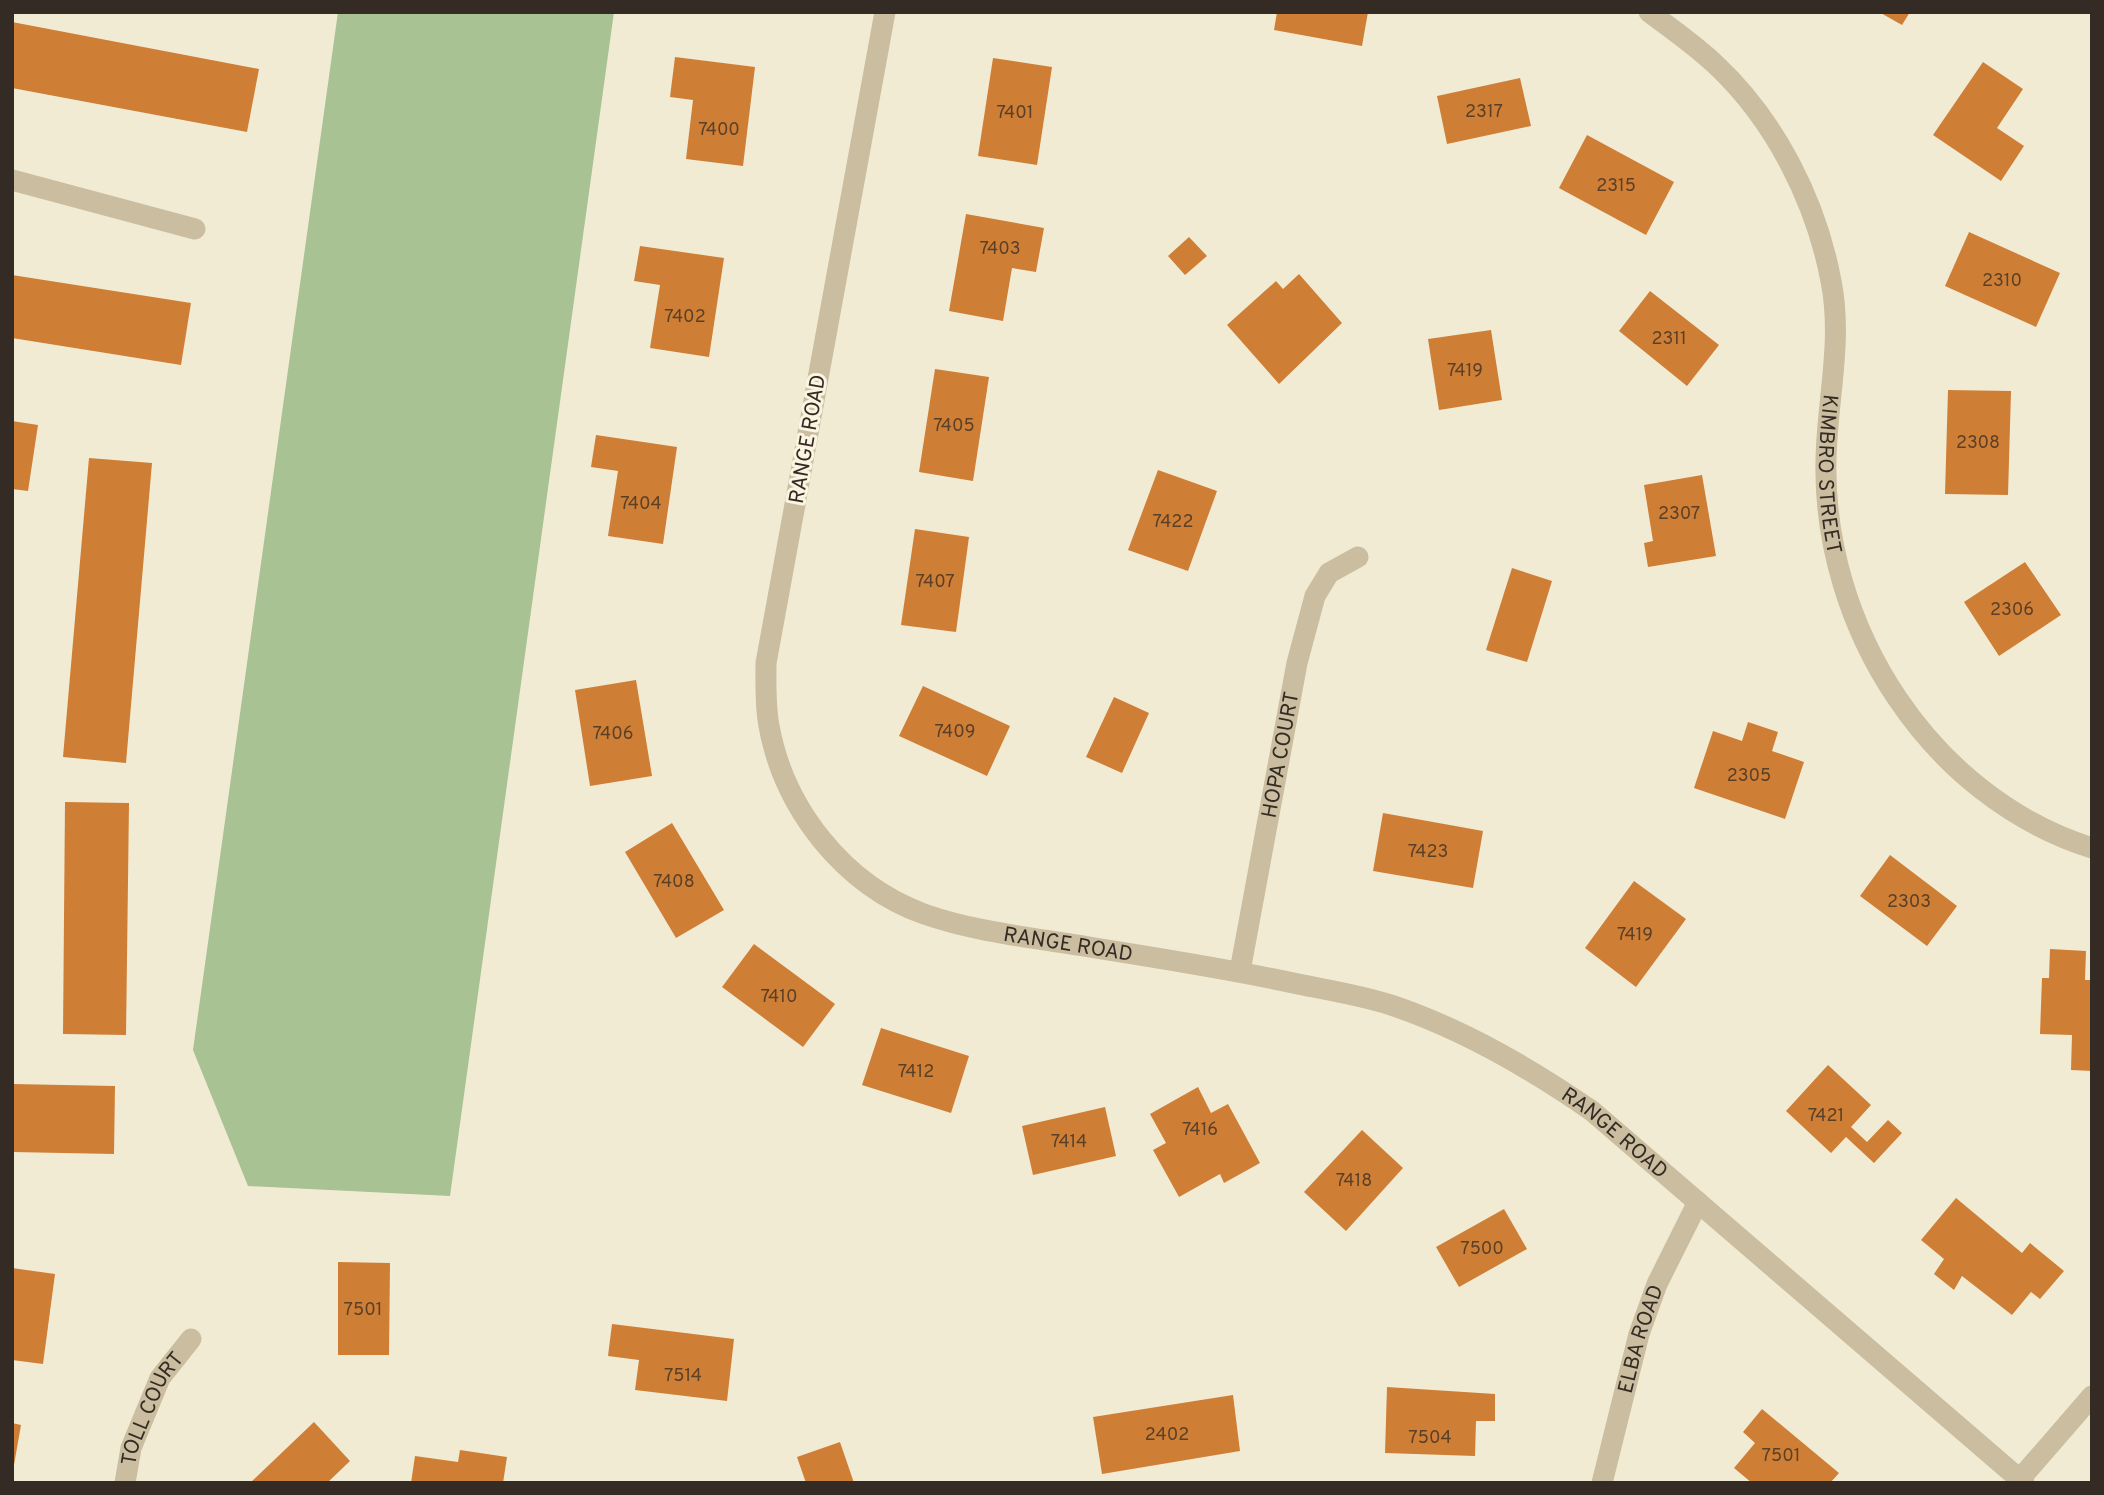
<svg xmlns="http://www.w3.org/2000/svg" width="2104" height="1495" font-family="Overpass,sans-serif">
	<rect width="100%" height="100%" fill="#f2ebd4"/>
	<path fill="#a8c294" d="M338 12H614L450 1196 248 1186 193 1050Z"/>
	<g fill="#cf7e35">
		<path d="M1277 12H1368L1362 46 1274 30Z"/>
		<path d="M1879 12H1910L1902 25Z"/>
		<path d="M12 22 259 69 247 132 12 88Z"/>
		<path d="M675 57 755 67 743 166 686 159 693 100 670 97Z"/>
		<path d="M993 58 1052 67 1037 165 978 156Z"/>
		<path d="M1983 62 2023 89 1997 128 2024 146 2001 181 1933 135Z"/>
		<path d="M1520 78 1531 126 1447 144 1437 96Z"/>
		<path d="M1587 135 1674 182 1646 235 1559 188Z"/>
		<path d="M966 214 1044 228 1036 272 1012 268 1003 321 949 311Z"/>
		<path d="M1969 232 2060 273 2036 327 1945 286Z"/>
		<path d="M1189 237 1207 256 1185 275 1168 256Z"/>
		<path d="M640 246 724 258 709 357 650 348 660 285 634 281Z"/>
		<path d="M1299 274 1342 323 1279 384 1227 325 1276 281 1283 289Z"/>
		<path d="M12 275 191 303 181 365 12 338Z"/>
		<path d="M1650 291 1719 345 1687 386 1619 331Z"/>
		<path d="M1491 330 1502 400 1439 410 1428 339Z"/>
		<path d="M935 369 989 377 973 481 919 472Z"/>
		<path d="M1948 390 2011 391 2008 495 1945 494Z"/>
		<path d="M12 421 38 425 28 491 12 489Z"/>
		<path d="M596 435 677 447 663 544 608 536 618 471 591 467Z"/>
		<path d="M89 458 152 463 126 763 63 757Z"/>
		<path d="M1158 470 1217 491 1188 571 1128 550Z"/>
		<path d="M1702 475 1716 556 1648 567 1644 543 1653 541 1644 485Z"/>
		<path d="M915 529 969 537 956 632 901 625Z"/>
		<path d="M2025 562 2061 615 1999 656 1964 602Z"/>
		<path d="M1512 568 1552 581 1527 662 1486 650Z"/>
		<path d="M636 680 652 776 590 786 575 690Z"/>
		<path d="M923 686 1010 726 987 776 899 736Z"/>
		<path d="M1114 697 1149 713 1122 773 1086 757Z"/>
		<path d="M1748 722 1778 732 1772 751 1804 762 1785 819 1694 788 1713 731 1742 741Z"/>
		<path d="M65 802 129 803 126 1035 63 1034Z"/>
		<path d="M1383 813 1483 831 1473 888 1373 871Z"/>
		<path d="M672 823 724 910 676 938 625 852Z"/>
		<path d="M1890 855 1957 906 1927 946 1860 896Z"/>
		<path d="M1634 881 1686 919 1636 987 1585 948Z"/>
		<path d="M754 944 835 1004 803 1047 722 987Z"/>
		<path d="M2050 949 2086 951 2085 980H2092V1071L2071 1070 2072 1035 2040 1034 2042 978H2049Z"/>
		<path d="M881 1028 969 1056 951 1113 862 1085Z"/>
		<path d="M1828 1065 1871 1105 1851 1127 1867 1142 1888 1120 1902 1133 1874 1163 1846 1137 1831 1153 1786 1111Z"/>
		<path d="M12 1084 115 1086 114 1154 12 1152Z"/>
		<path d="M1198 1087 1211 1113 1228 1104 1260 1163 1224 1183 1220 1174 1179 1197 1153 1150 1166 1143 1150 1114Z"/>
		<path d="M1105 1107 1116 1156 1033 1175 1022 1126Z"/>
		<path d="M1362 1130 1403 1168 1346 1231 1304 1192Z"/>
		<path d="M1956 1198 2022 1253 2030 1243 2064 1271 2040 1299 2031 1292 2012 1315 1962 1276 1954 1290 1934 1274 1944 1259 1921 1240Z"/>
		<path d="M1504 1209 1527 1249 1459 1287 1436 1247Z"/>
		<path d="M338 1262 390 1263 389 1355H338Z"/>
		<path d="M12 1268 55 1274 43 1364 12 1360Z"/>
		<path d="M612 1324 734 1339 727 1401 635 1390 639 1360 608 1356Z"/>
		<path d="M1387 1387 1495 1394V1421H1476L1475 1456 1385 1453Z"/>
		<path d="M1233 1395 1240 1451 1102 1474 1093 1417Z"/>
		<path d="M1762 1409 1839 1473 1830 1483H1752L1734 1468 1755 1443 1743 1432Z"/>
		<path d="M314 1422 350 1461 327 1483H250Z"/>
		<path d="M12 1423 21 1425 14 1465H12Z"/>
		<path d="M840 1442 854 1483H806L797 1457Z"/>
		<path d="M460 1450 507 1457 503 1483H411L415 1456 458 1462Z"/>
	</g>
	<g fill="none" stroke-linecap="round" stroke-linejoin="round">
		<path stroke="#cabda0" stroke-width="21" d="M12 180 195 229"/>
		<g stroke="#cabda0" stroke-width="21">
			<path id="s1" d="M885 12 766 663C766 684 765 705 769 726 784 809 844 885 924 914 978 933 1038 938 1095 948 1165 959 1234 970 1303 985 1333 991 1363 996 1391 1005 1463 1029 1530 1068 1592 1111L2024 1483"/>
			<path id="s2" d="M1649 12C1672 29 1695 45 1715 64 1775 120 1816 201 1831 281 1843 341 1827 400 1826 460 1822 627 1930 797 2092 848"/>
			<path id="s3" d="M1240 971 1297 663 1315 596 1329 573 1358 557"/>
			<path d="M2020 1479 2092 1396"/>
			<path id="s4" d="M125 1483 131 1448 160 1378 191 1339"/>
			<path id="s5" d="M1602 1483 1639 1334 1657 1284 1698 1202"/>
		</g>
	</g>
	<g text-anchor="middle" stroke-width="6" stroke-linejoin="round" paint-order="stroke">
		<g font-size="18" fill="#5b4028">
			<text x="1484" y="117">2317</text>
			<text x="1015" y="118">7401</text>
			<text x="719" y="135">7400</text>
			<text x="1616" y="191">2315</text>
			<text x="1000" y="254">7403</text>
			<text x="2002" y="286">2310</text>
			<text x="685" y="322">7402</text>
			<text x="1669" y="344">2311</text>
			<text x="1465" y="376">7419</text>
			<text x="954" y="431">7405</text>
			<text x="1978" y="448">2308</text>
			<text x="641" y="509">7404</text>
			<text x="1679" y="519">2307</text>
			<text x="1173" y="527">7422</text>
			<text x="935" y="587">7407</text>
			<text x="2012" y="615">2306</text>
			<text x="955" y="737">7409</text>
			<text x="613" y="739">7406</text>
			<text x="1749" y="781">2305</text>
			<text x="1428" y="857">7423</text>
			<text x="674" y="887">7408</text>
			<text x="1909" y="907">2303</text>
			<text x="1635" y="940">7419</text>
			<text x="779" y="1002">7410</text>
			<text x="916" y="1077">7412</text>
			<text x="1826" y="1121">7421</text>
			<text x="1200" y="1135">7416</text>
			<text x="1069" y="1147">7414</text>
			<text x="1354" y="1186">7418</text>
			<text x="1482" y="1254">7500</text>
			<text x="363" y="1315">7501</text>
			<text x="683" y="1381">7514</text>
			<text x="1167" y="1440">2402</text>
			<text x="1430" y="1443">7504</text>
			<text x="1781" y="1461">7501</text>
		</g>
		<g font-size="21" fill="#342c24" stroke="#faf4e0">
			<text transform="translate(807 439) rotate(-80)" y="7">RANGE ROAD</text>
			<text dy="7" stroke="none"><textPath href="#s2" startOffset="528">KIMBRO STREET</textPath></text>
			<text dy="7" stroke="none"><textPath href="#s3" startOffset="220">HOPA COURT</textPath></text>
			<text dy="7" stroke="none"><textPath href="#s1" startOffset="1127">RANGE ROAD</textPath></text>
			<text dy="7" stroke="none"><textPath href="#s1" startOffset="1715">RANGE ROAD</textPath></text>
			<text dy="7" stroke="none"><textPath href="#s5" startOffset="149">ELBA ROAD</textPath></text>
			<text dy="7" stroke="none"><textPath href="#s4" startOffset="80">TOLL COURT</textPath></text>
		</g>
	</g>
	<rect width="2104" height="1495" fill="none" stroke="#342c24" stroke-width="28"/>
</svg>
